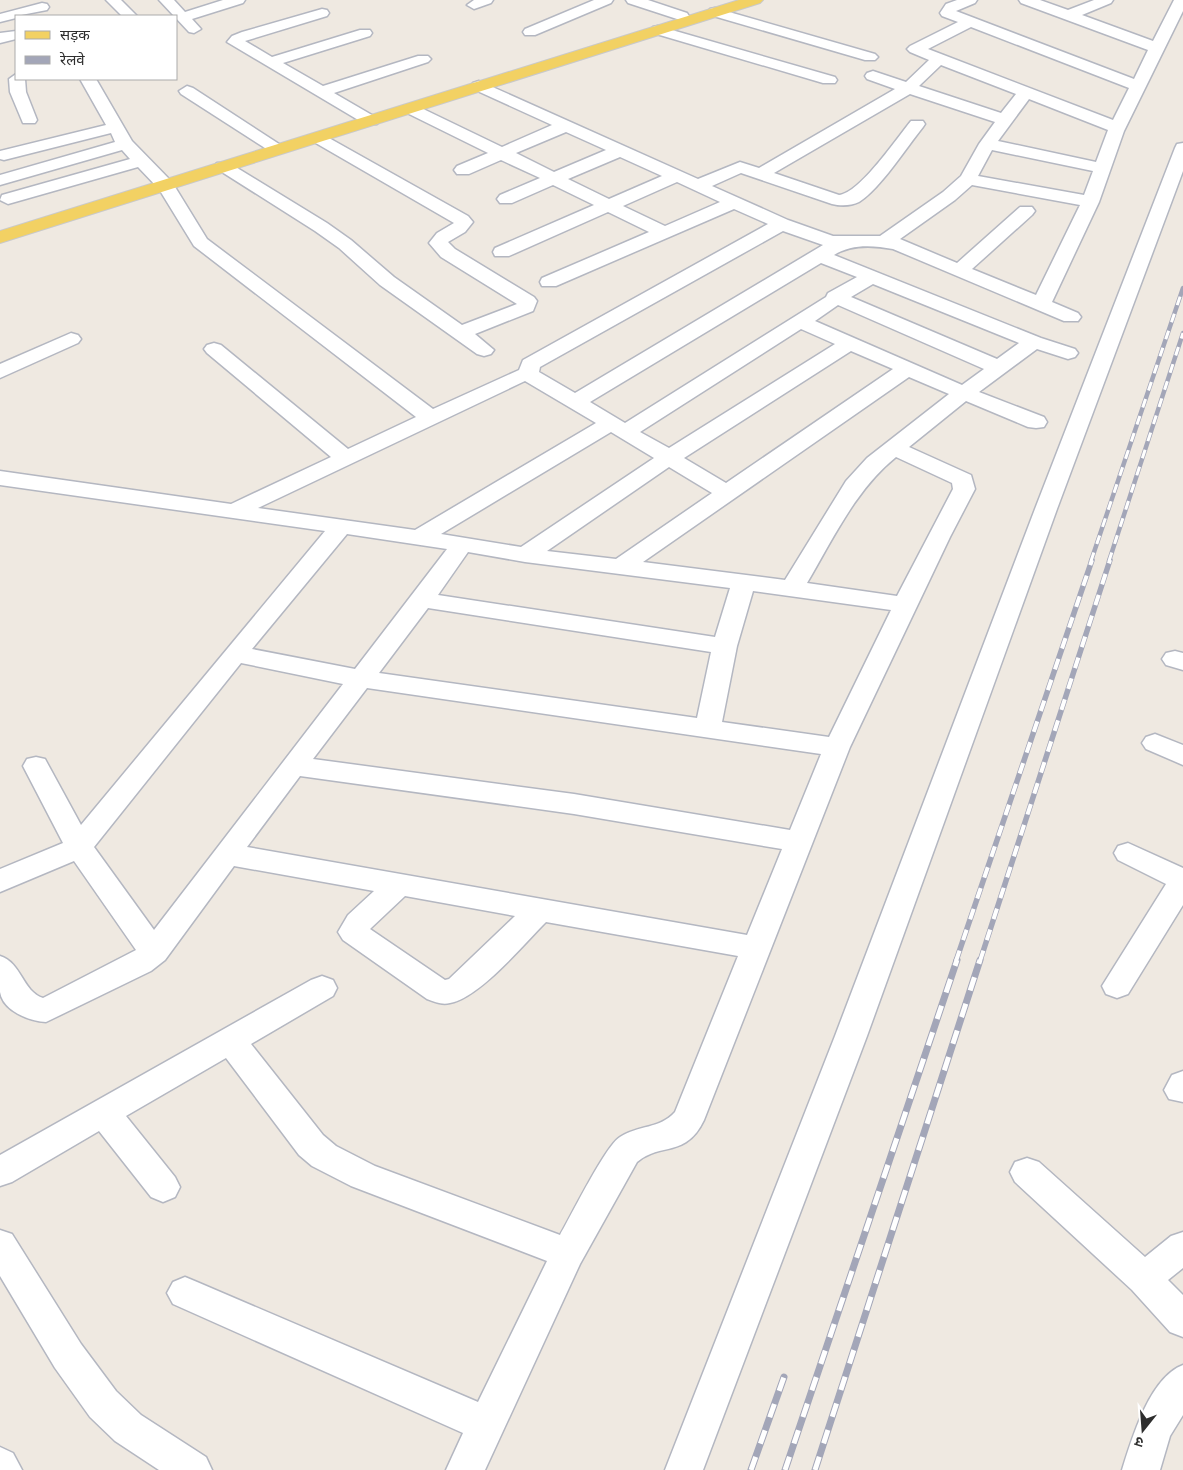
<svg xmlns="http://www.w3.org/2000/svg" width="1183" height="1470" font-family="'Nunito Sans','Noto Sans Devanagari',sans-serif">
	<rect width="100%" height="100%" fill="#efe9e1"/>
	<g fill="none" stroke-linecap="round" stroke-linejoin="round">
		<g stroke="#b4b7c1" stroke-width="3">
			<g id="minor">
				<path d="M106 0H121L137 16H122Z"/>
				<path d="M159 0H174L185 12 223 0H245L243 3 192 19 201 29 194 33 189 32Z"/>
				<path d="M474 0H493L491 3 474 9 467 5Z"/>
				<path d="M594 0H613L611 3 535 35H525L523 32 525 29Z"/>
				<path d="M626 0H648L687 13 689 16 687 19H677L628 3Z"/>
				<path d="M957 0H977L975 3 956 11 1134 79 1148 50 1021 3 1019 0H1040L1068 10 1094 0H1113L1111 3 1082 15 1153 41 1174 0H1183V11L1124 131 1099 202 1052 302 1078 313 1081 317 1078 321H1064L893 249C872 245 851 244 834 255L1041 338 1075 349 1078 353 1075 357 1068 359 1037 349 979 392 1044 417 1047 422 1044 427 1036 428 1028 427 966 401 909 447 971 475 975 489 950 537 850 747 704 1120C686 1158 661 1142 637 1162L580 1264 485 1470H446L463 1433 173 1304 167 1293 173 1282 185 1277 197 1282 478 1402 547 1261 351 1186 312 1166 299 1155 226 1058 126 1116 175 1177 180 1187 175 1197 163 1202 151 1197 99 1131 12 1182 0 1186V1155L311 980 322 976 333 980 337 988 333 996 251 1044 323 1135 336 1146 375 1166 560 1235C571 1216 606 1145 620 1137 638 1125 660 1129 675 1112L738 956 546 922C524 944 479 998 450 1003 442 1005 435 1002 427 999L343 940 338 932 348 915 374 891 234 866 165 960 151 971 46 1022C29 1021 3 1011 0 992 0 980 0 968 0 956 22 963 22 991 43 998L136 950 74 861 0 892V869L63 843 23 766 27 759 36 757 45 759 81 825 325 531 0 485V471L231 504 331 457 207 353 204 349 207 345 214 343 221 345 348 449 416 417 194 246 159 189 138 167 8 204 0 200 2 195 130 159 122 150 0 185V175L115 142 111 133 4 160 0 159V151L106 125 80 79H96L132 141 172 182 207 239 433 409 519 370 523 360 768 224 734 209 556 286H542L540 282 542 278 649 232 608 212 509 256H495L493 252 495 248 594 205 553 185 512 203H500L497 199 500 195 540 178 501 160 469 174H457L454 170 457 166 488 153 405 112 403 109 405 106H417L502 147 552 125 473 89 471 86 473 83 479 81 698 179 740 162 759 168 895 89 867 79 865 76 867 73 873 71 906 82 929 60 910 52 907 49 910 46 958 22 942 16 940 13 946 4ZM971 27 1129 88 1113 120 928 49ZM941 65 1016 94 1001 113 919 86ZM910 94 995 122 979 144 961 176 943 192 880 236H833L788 220 712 186 741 173 832 204C840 206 851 206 859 202 880 189 906 148 923 127L925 124 923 121H911C897 138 860 193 839 195L774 173ZM1029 99 1108 130 1096 162 998 141ZM566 132 606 150 554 172 516 153ZM992 150 1093 171 1084 195 978 176ZM620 157 662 176 609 199 568 179ZM677 182 720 202 665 226 623 206ZM972 185 1080 205 1036 295 972 269 1032 215 1035 211 1032 207H1020L957 263 900 239 955 200ZM783 231 823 245 575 393 539 372 540 367ZM821 263 857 277 828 293 826 297 625 423 590 402ZM873 284 1019 343 997 359 851 297ZM838 305 984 369 962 385 815 321ZM801 329 835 344 669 448 640 432ZM851 351 893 369 726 483 684 458ZM909 377 949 394 867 458 846 481 785 580 643 562ZM525 381 596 423 415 530 258 508ZM611 432 654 458 521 547 441 534ZM896 457 952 483 953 489 897 596 807 583C833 539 856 489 896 457ZM669 467 712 493 616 559 547 551ZM347 534 447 549 355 669 252 649ZM468 552 525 562 730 588 715 637 438 595ZM753 591 891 610 829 737 722 722 737 646ZM428 608 711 652 697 718 379 673ZM241 663 343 684 154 930 94 847ZM367 688 821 754 790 830 574 794 313 759ZM300 776 574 814 782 849 747 935 247 847ZM405 896 515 916 449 979 445 980 370 929Z"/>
				<path d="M42 3 47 4 49 7 47 10 16 16V18L0 22V14Z"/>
				<path d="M715 8 875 54 878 57 875 60H865L710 15 708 12 710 9Z"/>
				<path d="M322 9 327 10 329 13 327 16 245 41 272 57 360 30H370L372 33 370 36 283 63 323 86 418 56H428L431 59 428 62 334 93 377 118 379 121 377 124H365L227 42 232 36 242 32Z"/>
				<path d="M658 26 835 77 837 80 835 83H823L653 33 651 30 653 27Z"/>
				<path d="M16 31V39L0 43V33Z"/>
				<path d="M16 74V79H25L26 92 37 120 35 123H23L10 92 9 79Z"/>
				<path d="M187 86 193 88 279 144 277 148H265L181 94 179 91Z"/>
				<path d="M320 133 468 216 473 222 465 232 448 242 455 249 534 297 537 301 533 311 475 334 494 350 491 354 484 356 477 354 380 285 339 248 315 231 214 167 217 163H229L327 223 351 240 394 277 462 325 517 304 441 257 429 243 437 233 454 223 314 142 312 138 314 134Z"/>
				<path d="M1183 143V171L1057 509 867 1036 703 1470H665L835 1036 1035 509 1175 148 1177 144Z"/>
				<path d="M71 333 78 335 81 339 78 343 0 378V364Z"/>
				<path d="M1175 651 1183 653V670L1166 665 1162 659 1166 653Z"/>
				<path d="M1155 734 1183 745V765L1146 749 1142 743 1146 737Z"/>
				<path d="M1128 843 1183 868V905L1128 994 1117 998 1106 994 1102 986 1166 884 1118 860 1114 853 1118 846Z"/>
				<path d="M1183 1071V1102L1169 1099 1164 1090 1172 1075Z"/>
				<path d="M1027 1158 1039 1162 1145 1257 1171 1236 1183 1232V1268L1168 1280 1183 1295V1337L1170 1332 1132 1290 1015 1182 1010 1172 1015 1162Z"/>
				<path d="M0 1230 12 1234 81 1344 116 1391 141 1415 206 1457 212 1470H159L115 1441 90 1417 55 1368 0 1276Z"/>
				<path d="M1183 1365V1415L1170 1436 1160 1470H1122C1132 1438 1150 1377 1183 1365Z"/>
				<path d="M0 1447 13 1453 22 1470H0Z"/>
			</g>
		</g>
		<g stroke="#c9c9c9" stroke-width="2">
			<path id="major" d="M739 0H763L760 3 0 243V231Z"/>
		</g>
		<use href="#minor" fill="#fff" fill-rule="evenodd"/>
		<use href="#major" fill="#f2d163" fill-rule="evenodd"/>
		<g stroke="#a3a6b8" stroke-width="4.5">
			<g id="rail-far2">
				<path d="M1091 561 1183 288"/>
				<path d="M1109 561 1183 333"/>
			</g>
		</g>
		<g stroke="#a3a6b8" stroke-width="5.5">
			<g id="rail-far1">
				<path d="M956 961 1092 560"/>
				<path d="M980 961 1110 560"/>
			</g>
		</g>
		<g stroke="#a3a6b8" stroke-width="7">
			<g id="rail">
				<path d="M751 1470 784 1377"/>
				<path d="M785 1470 957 960"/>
				<path d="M815 1470 980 960"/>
			</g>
		</g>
		<use href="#rail-far2" stroke="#fff" stroke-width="3" stroke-dasharray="9" stroke-linecap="butt"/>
		<use href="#rail-far1" stroke="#fff" stroke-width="4" stroke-dasharray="11" stroke-linecap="butt"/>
		<use href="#rail" stroke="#fff" stroke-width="5" stroke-dasharray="14" stroke-linecap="butt"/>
	</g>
	<rect x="15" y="15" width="162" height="65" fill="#ffffff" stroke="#ababab"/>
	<rect x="25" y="31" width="25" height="8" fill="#f2d163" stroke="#ababab"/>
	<text x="60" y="40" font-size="15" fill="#2e2e2e">सड़क</text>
	<rect x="25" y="56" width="25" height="8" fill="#a3a6b8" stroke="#ababab"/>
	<text x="60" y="65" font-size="15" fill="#2e2e2e">रेलवे</text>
	<g transform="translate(1143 1430) rotate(197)" stroke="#ffffff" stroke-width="4" paint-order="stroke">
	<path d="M0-4L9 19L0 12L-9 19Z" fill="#2e2e2e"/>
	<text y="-8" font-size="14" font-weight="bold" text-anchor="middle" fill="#2e2e2e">उ</text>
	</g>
</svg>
